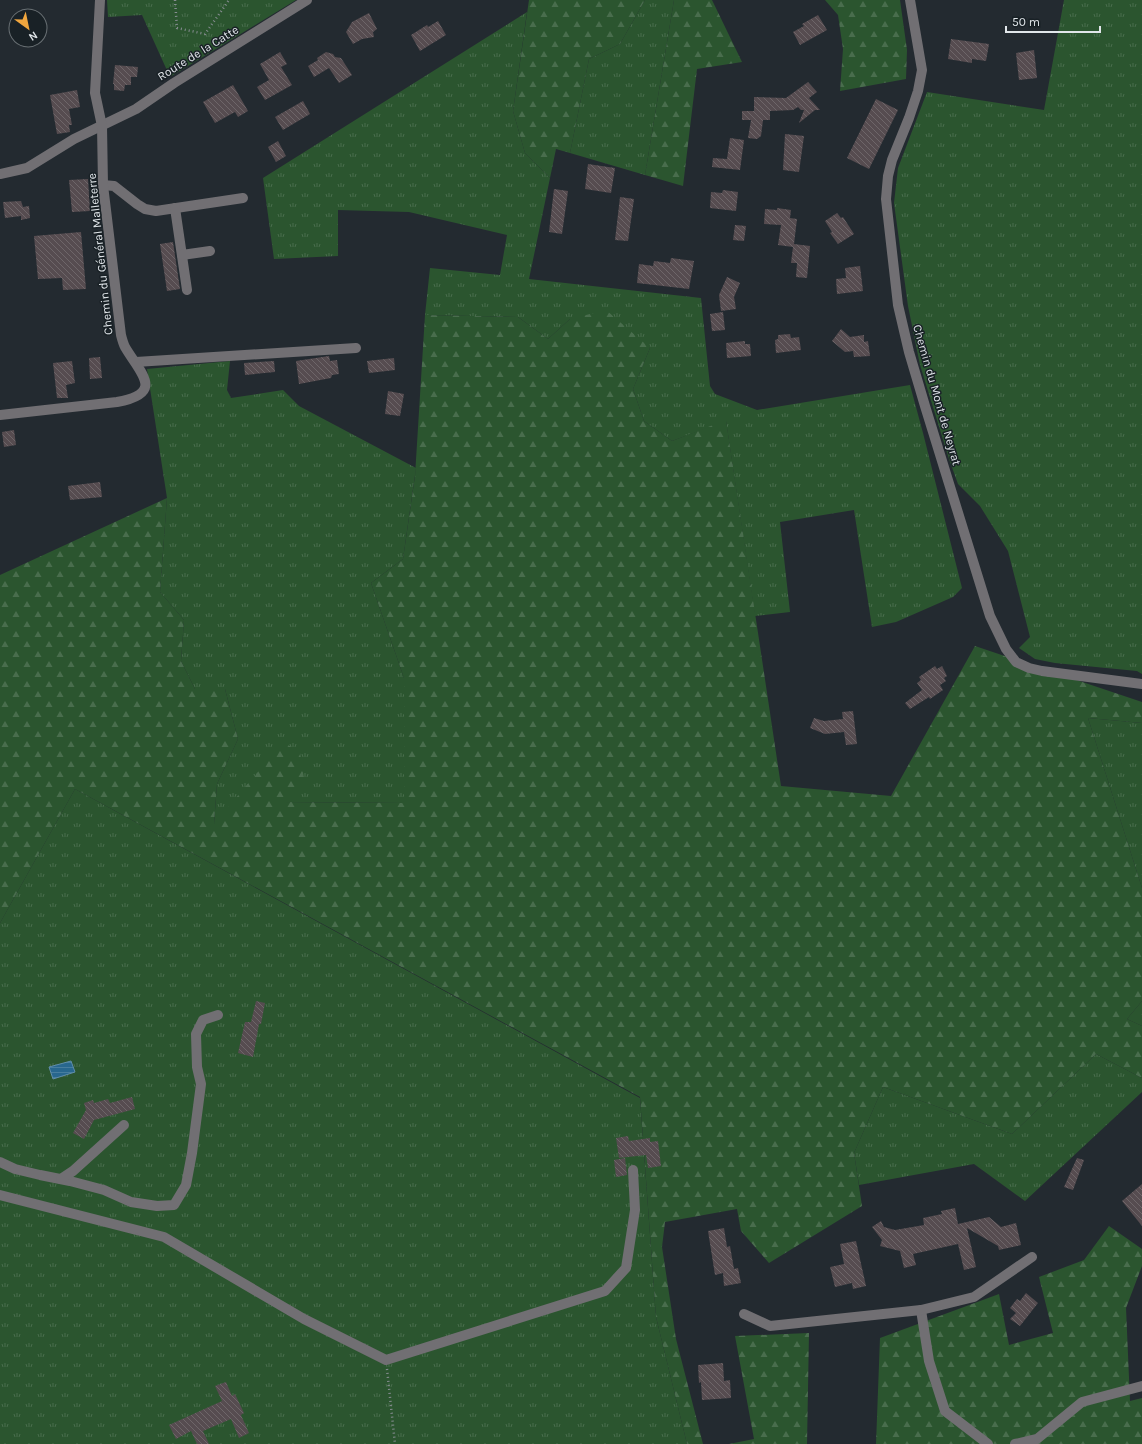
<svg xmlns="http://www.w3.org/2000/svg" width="1142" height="1444" font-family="Karla,sans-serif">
	<defs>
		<pattern id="grass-tufts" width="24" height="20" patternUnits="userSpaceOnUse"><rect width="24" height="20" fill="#2b552f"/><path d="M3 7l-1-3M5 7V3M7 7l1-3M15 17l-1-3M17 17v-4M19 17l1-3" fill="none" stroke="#496d4d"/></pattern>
		<pattern id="forest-firs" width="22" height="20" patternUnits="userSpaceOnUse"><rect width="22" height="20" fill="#2b552f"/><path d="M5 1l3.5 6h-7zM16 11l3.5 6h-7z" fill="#496d4d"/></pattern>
		<pattern id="water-rules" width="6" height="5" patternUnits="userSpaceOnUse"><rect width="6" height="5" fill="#28678e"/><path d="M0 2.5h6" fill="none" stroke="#477d9e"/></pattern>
		<pattern id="building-back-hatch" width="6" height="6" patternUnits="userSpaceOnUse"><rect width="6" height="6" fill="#564c50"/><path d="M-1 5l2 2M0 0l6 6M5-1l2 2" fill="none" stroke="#6e6669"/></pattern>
	</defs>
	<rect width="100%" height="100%" fill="#232a30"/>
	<g fill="url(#grass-tufts)">
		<path d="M107 0H296L170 77 142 15 108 17Z"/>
		<path d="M645 0H674L645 175 570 153 589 59 620 44Z"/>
		<path d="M1064 0H1142V674L1137 671 1055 663 1035 659 1019 648 1030 637 1008 551 980 506 958 484 949 459 920 365 908 306 894 203 898 168 927 92 1044 110Z"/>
		<path d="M527 12 513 111 525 153 550 178 529 279 701 298 710 386 715 394 757 410 910 385 923 433 962 588 953 597 896 622 872 627 854 510 780 522 790 612 755 616 726 421 672 441 644 421 633 389 650 348 570 319 548 339 518 317 425 315 430 268 500 275 507 235 409 212 338 210V256L274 259 263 178Z"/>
		<path d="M230 361 227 390 231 398 283 390 299 406 416 468 403 559 371 583 404 678V803L281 802 214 824 217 784 238 739 225 689H195L181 661 184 620 160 592 167 498 147 369Z"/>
		<path d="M1088 718 1142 723V888Z"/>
		<path d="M75 789 640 1098 656 1317 687 1444H0V923Z"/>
		<path d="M1142 1001V1026L1127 1019Z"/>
		<path d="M1096 1054 1142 1078V1092L1025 1201 974 1164 859 1185 854 1153 883 1087 1012 1134Z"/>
	</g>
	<g fill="url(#forest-firs)">
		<path d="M529 0H645L620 44 589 59 570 153 556 149 550 178 525 153 513 111Z"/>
		<path d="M674 0H712L742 62 697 69 683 186 645 175Z"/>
		<path d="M825 0H900L907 50 906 79 840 91 843 49 838 15Z"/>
		<path d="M606 310 650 348 633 389 644 421 672 441 726 420 781 786 891 796 975 646 1142 702V723L1088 718 1142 888V1001L1127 1019 1142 1026V1078L1096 1054 1012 1134 883 1087 854 1153 862 1206 769 1263 741 1231 737 1209 665 1222 662 1247 676 1339 703 1444H687L656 1317 640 1097 75 789 0 923V575L167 498 160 592 184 620 181 661 195 689H225L238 739 217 784 214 824 283 742 300 752 304 779 282 802 404 803V678L371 583 403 559 415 476 425 315 518 317 548 339 570 319Z"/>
		<path d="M1109 1226 1142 1249V1266L1126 1308 1130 1401 1142 1398V1444H876L880 1338 999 1294 1009 1345 1053 1333 1039 1277 1084 1260Z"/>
		<path d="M809 1333 807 1444H729L754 1439 735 1336Z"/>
	</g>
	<path fill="url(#water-rules)" stroke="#608daa" d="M71 1061 75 1072 53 1079 49 1067Z"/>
	<g fill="url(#building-back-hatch)">
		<path d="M369 13 377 29 373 32 374 37 362 39 353 44 346 32 352 22Z"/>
		<path d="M818 15 827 30 800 45 793 32 804 26 802 24Z"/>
		<path d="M438 21 446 35 420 51 411 35 427 25 428 27Z"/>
		<path d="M951 39 989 44 986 61 972 59V63L948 59Z"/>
		<path d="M1034 50 1037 78 1019 80 1016 53Z"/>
		<path d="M280 52 287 64 281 67 292 85 265 100 257 87 269 80 260 64Z"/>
		<path d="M326 52 333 54 335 57 341 58 352 75 339 83 329 68 314 77 308 66 318 60 317 58Z"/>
		<path d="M115 65 138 67 137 77H131V85H125L124 91 114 90V84H113Z"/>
		<path d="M808 82 817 92 809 98 820 110H815L799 123 804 110H801L798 107 793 110 770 111V120H763L761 136 757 139 748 138 751 120H742V111H754V97L786 98Z"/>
		<path d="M233 85 248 111 238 117 235 112 215 123 203 102Z"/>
		<path d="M77 90 80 107 69 109 72 125H69L70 132 57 134 50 95Z"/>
		<path d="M876 99 898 110 869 169 847 158Z"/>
		<path d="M303 101 310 114 283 130 275 117Z"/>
		<path d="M785 134 804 136 799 172 783 170Z"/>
		<path d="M730 138 744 140 740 170 712 167 713 158 727 159Z"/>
		<path d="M278 141 286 156 276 162 268 147Z"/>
		<path d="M588 164 615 168 611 193 585 189Z"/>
		<path d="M88 179 90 211 72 212 69 180Z"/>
		<path d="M554 189 568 191 562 234 549 232Z"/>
		<path d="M723 190 738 192 736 211 710 208 711 192 722 193Z"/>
		<path d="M620 197 634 199 628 241 615 240Z"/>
		<path d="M21 201 23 207 29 206 30 218 21 220V216L5 218 3 202Z"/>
		<path d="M777 208 791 210 790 218 797 219 794 244 810 246 807 278 796 277 797 263H791L793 247 778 245 781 225 764 224 765 209 777 210Z"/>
		<path d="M837 213 841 218 843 217 854 234 838 244 830 233 832 232 825 221Z"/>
		<path d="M735 225 746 226 744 241 733 240Z"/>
		<path d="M81 232 86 289 63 290 62 278 38 279 34 236Z"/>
		<path d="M173 242 180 289 167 291 160 244Z"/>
		<path d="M671 258 694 261 689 289 637 283 639 264 653 266 654 261 670 263Z"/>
		<path d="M860 266 863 291 837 294 836 279 846 278 845 268Z"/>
		<path d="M727 277 740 283 734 297 736 309 721 311 719 295Z"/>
		<path d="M723 312 725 330 712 331 710 314Z"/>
		<path d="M841 329 850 337 864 335V342L868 341 870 356 854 357 853 351 845 352 832 341Z"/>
		<path d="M790 334 791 338 799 337 801 350 776 353 775 340 778 339V335Z"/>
		<path d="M745 341V344H750L751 356 727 358 726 343Z"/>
		<path d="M329 356 330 361 337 360 339 374 332 375 331 378 299 384 296 361Z"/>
		<path d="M100 357 102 378 90 379 89 358Z"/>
		<path d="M394 358 395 370 369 373 367 361Z"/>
		<path d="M72 361 75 383 66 385 68 398H57L53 363Z"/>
		<path d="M274 361 275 372 245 375 244 363Z"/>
		<path d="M388 391 404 394 400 416 385 414Z"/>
		<path d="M14 430 16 445 4 447 2 432Z"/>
		<path d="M100 482 102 497 70 500 68 486Z"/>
		<path d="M935 666 937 669 942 666 947 676 944 678 946 681 940 685 943 690 930 699 929 697 910 709 905 703 922 690 917 683 921 680 919 677Z"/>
		<path d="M853 711 857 744 846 745 844 732 825 734 810 728 814 718 824 721 843 719 842 712Z"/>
		<path d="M256 1001 265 1003 261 1024H259L253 1057 238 1053 245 1022H251Z"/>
		<path d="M132 1097 135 1109 94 1120 84 1139 73 1133 86 1110 84 1103 93 1100 94 1103 108 1099 110 1103Z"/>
		<path d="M628 1136 629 1141 650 1138V1142L658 1141 661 1166 648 1168 646 1155 619 1158 616 1138Z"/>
		<path d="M625 1158 627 1175 616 1177 614 1160Z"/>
		<path d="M1077 1158 1084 1160 1073 1190 1064 1187Z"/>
		<path d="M1142 1184V1226L1122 1201Z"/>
		<path d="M955 1208 958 1224 989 1217 1001 1227 1016 1223 1021 1245 999 1250 998 1246 967 1228 976 1267 964 1270 958 1244 913 1254 916 1265 904 1268 900 1251 880 1246 882 1240 872 1227 881 1221 884 1227 895 1230 924 1225 923 1218 942 1214 941 1211Z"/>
		<path d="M724 1228 727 1247 730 1246 734 1269 738 1268 741 1283 724 1286 723 1273 715 1275 708 1231Z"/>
		<path d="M856 1241 866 1286 853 1289 852 1283 835 1287 830 1267 844 1264 840 1244Z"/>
		<path d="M1026 1293 1038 1303 1020 1326 1010 1319 1016 1313 1010 1308 1017 1299 1020 1301Z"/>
		<path d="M723 1363 724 1381 730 1380 731 1398 702 1400 701 1382 699 1383 698 1365Z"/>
		<path d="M226 1382 232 1396 235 1394 244 1413 241 1415 249 1433 239 1438 231 1419 203 1431 209 1444H197L191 1431 176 1439 169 1425 222 1401 215 1386Z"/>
	</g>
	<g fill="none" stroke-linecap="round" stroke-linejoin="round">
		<g stroke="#878d92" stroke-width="2.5" stroke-dasharray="1 3" stroke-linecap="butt">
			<path d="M175 0 177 28 205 34 229 0"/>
			<path d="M387 1369 395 1444"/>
		</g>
		<g stroke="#716f73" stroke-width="10">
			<path d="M910 0 922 70 918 91 909 118 892 160 888 176 886 199 898 305 909 352 925 406 990 616 1006 649 1016 662 1029 668 1042 671 1142 684"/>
			<path d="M0 174 27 168 74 139 136 109 174 83 307 0"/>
			<path d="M103 185 114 186 137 204 145 209 156 211 243 198"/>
			<path d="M175 208 187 290"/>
			<path d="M182 255 210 251"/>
			<path d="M136 362 356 348"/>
			<path d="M0 415 117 402C166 393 140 373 125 347 123 343 122 339 121 335L103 185 102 126 95 93 100 0"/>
			<path d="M0 1162 15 1169 40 1175 70 1181 104 1190 131 1202 157 1206 174 1205 186 1185 192 1153 201 1084 197 1067 196 1034 203 1020 218 1015"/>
			<path d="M61 1179 73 1171 124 1125"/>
			<path d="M0 1195 164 1237 304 1319 386 1360 605 1291 626 1268 635 1210 633 1170"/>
			<path d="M921 1310 929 1361 945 1411 988 1444"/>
			<path d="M744 1314 770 1326 921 1310 974 1297 1032 1257"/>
			<path d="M1015 1444 1037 1439 1082 1402 1142 1386"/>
		</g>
	</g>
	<g text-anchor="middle" stroke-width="3" stroke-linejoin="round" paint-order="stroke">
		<g font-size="12" fill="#e1e6ea" stroke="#192126">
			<text transform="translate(198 53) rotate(-32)" y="4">Route de la Catte</text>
			<text transform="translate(100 254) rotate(-96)" y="4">Chemin du Général Malleterre</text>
			<text transform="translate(937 395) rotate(74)" y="4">Chemin du Mont de Neyrat</text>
		</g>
	</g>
	<g transform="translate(28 28) rotate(147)"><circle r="19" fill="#192126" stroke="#697074"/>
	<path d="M0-3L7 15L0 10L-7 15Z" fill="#f0a63e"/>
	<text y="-6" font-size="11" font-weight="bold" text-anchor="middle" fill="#e1e6ea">N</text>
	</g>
	<path d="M1006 26v6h94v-6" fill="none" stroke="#e1e6ea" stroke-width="2"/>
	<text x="1012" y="26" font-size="12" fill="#e1e6ea" stroke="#192126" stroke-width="3" paint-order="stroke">50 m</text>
</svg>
